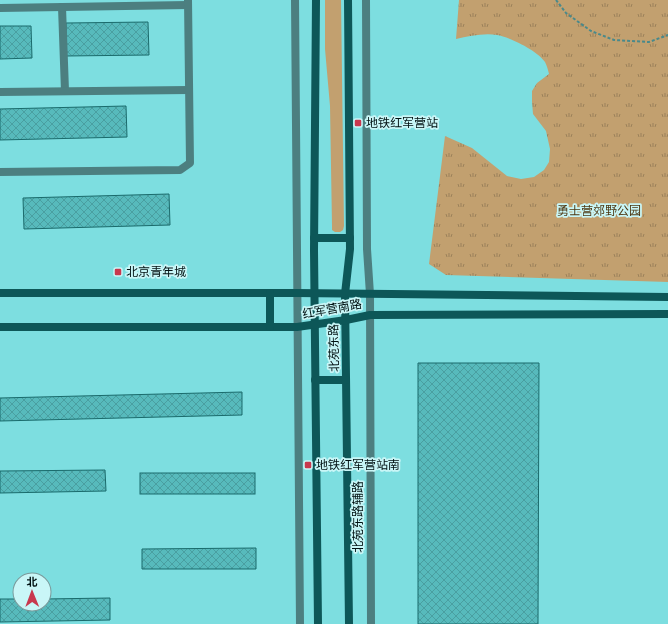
<svg xmlns="http://www.w3.org/2000/svg" width="668" height="624" font-family="'Work Sans','Noto Sans SC',sans-serif">
<style>
.grass{fill:#c2a06f}
.park{fill:url(#park-tufts)}
.building{fill:url(#building-cross-hatch);stroke:#1a6b6c}
.lines{fill:none;stroke-linecap:round;stroke-linejoin:round}
.path{stroke:#49898b;stroke-width:2;stroke-dasharray:3 2;stroke-linecap:butt}
.street{stroke:#4c7f80;stroke-width:8}
.secondary{stroke:#0d5758;stroke-width:8}
.poi-dot{fill:#c8384e;stroke:#c9f6f7;stroke-width:1.5}
.labels{text-anchor:middle;dominant-baseline:central;stroke-width:3.5;stroke-linejoin:round;paint-order:stroke}
.poi-label{font-size:12px;fill:#001011;stroke:#c9f6f7;text-anchor:start}
.park-label{font-size:12px;fill:#4d3712;stroke:#c9f6f7}
.street-label{font-size:12px;fill:#001011;stroke:#c9f6f7}
</style>
<defs>
<pattern id="park-tufts" width="24" height="20" patternUnits="userSpaceOnUse"><rect width="24" height="20" fill="#c2a06f"/><path d="M3 7l-1-3M5 7V3M7 7l1-3M15 17l-1-3M17 17v-4M19 17l1-3" fill="none" stroke="#9b815a"/></pattern>
<pattern id="building-cross-hatch" width="8" height="8" patternUnits="userSpaceOnUse"><rect width="8" height="8" fill="#57babc"/><path d="M0 0l8 8M0 8l8-8" fill="none" stroke="#4a9fa1"/></pattern>
</defs>
<rect width="100%" height="100%" fill="#7ddee0"/>
<path class="grass" d="M325 0H341L344 226 343 230 340 232H335L332 230V226L330 106 325 49Z"/>
<path class="park" d="M459 0H668V282L446 275 429 264 445 136 472 148 507 176 521 179 534 177 544 170 549 162 550 149 546 131 533 114 532 102V91L537 83 549 74C548 70 547 66 545 62 538 51 510 37 497 35 484 33 469 36 456 39Z"/>
<g class="building">
<path d="M148 22 149 55 66 56V23Z"/>
<path d="M0 26H31L32 58 0 59Z"/>
<path d="M126 106 127 137 0 140V109Z"/>
<path d="M169 194 170 225 24 229 23 198Z"/>
<path d="M418 363H539L538 624H418Z"/>
<path d="M242 392V415L0 421V398Z"/>
<path d="M105 470 106 491 0 493V471Z"/>
<rect x="140" y="473" width="115" height="21"/>
<path d="M256 548V569H142V549Z"/>
<path d="M110 598V620L0 622V599H20V604H44V599Z"/>
</g>
<g class="lines">
<path class="path" d="M556 0 566 13 591 31 614 40 649 42 668 35"/>
<g class="street">
<path d="M295 0 300 624"/>
<path d="M366 0 367 249 370 294 371 624"/>
<path d="M62 7 65 91"/>
<path d="M0 8 188 5"/>
<path d="M0 92 189 90"/>
<path d="M0 172 180 170 190 163 188 0"/>
</g>
<g class="secondary">
<path d="M316 0 314 250 318 624"/>
<path d="M348 0 350 249 345 294 349 624"/>
<path d="M314 238H350"/>
<path d="M0 293H296L668 297"/>
<path d="M0 327H297L346 320 370 315 668 314"/>
<path d="M270 327V293"/>
<path d="M315 380H346"/>
</g>
</g>
<g class="poi-dot">
<rect x="354" y="119" width="8" height="8" rx="2"/>
<rect x="114" y="268" width="8" height="8" rx="2"/>
<rect x="304" y="461" width="8" height="8" rx="2"/>
</g>
<g class="labels">
<g class="poi-label">
<text x="366" y="123">地铁红军营站</text>
<text x="126" y="272">北京青年城</text>
<text x="316" y="465">地铁红军营站南</text>
</g>
<g class="park-label">
<text x="599" y="211">勇士营郊野公园</text>
</g>
<g class="street-label">
<text transform="translate(332 309) rotate(-10)">红军营南路</text>
<text transform="translate(334 348) rotate(-91)">北苑东路</text>
<text transform="translate(358 517) rotate(-90)">北苑东路辅路</text>
</g>
</g>
<g transform="translate(32 592) rotate(359)"><circle r="19" fill="#c9f6f7" stroke="#799a9b"/>
<path d="M0-3L7 15L0 10L-7 15Z" fill="#c8384e"/>
<text y="-6" font-size="11" font-weight="bold" text-anchor="middle" fill="#001011">北</text>
</g>
</svg>
